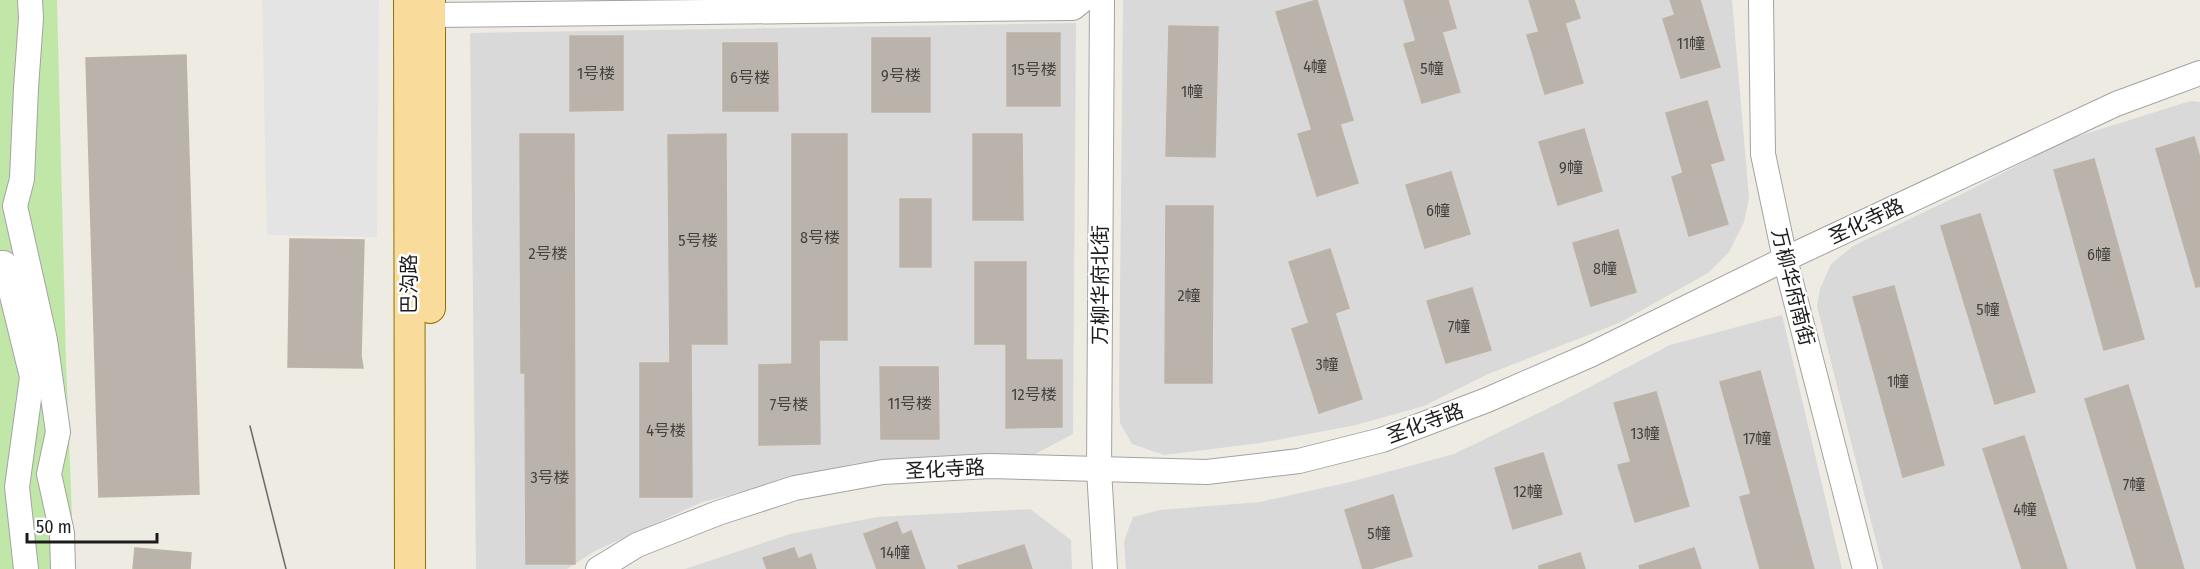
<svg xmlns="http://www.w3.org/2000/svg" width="2200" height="569" font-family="'Fira Sans Condensed','Noto Sans SC',sans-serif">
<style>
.residential{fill:#dad9d9}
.grass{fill:#c0e7a8}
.parking{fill:#e4e4e4}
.building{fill:#bab3ab;stroke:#beb3a5;stroke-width:1.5}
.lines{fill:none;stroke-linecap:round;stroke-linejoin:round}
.minor-casing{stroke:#a3a3a3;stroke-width:26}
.major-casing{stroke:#907204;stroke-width:32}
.minor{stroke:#fff;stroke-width:24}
.major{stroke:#f9db9b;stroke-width:30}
.tram{stroke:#6a6a6a;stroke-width:1.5}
.labels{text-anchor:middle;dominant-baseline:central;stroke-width:5;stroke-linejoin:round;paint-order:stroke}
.number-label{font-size:16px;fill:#444240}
.street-label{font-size:20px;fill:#1c1c1c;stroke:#fff}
</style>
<rect width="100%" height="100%" fill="#edebe2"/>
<g class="residential">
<path d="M1123 0H1732L1749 198 1744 222 1729 252 1708 273 1619 323 1488 374 1424 406 1356 425 1260 443 1164 455 1132 444 1120 423 1119 393Z"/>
<path d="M1076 23 1073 434 1035 454 856 463 702 502 595 551 567 569H476L470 33Z"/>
<path d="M2190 101 2200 102V569H1883L1817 306 1820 289 1831 264 1853 246 1966 192 2066 140Z"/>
<path d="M1782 315 1842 569H1126L1124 541 1133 517 1160 510 1260 502 1350 482 1454 454 1555 405 1670 345Z"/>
<path d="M1030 509 1071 540 1072 569H685L790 534 877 517Z"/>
</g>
<path class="grass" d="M0 0H57L66 361 74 569H0Z"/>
<path class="parking" d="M262 0H379L377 237 267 235Z"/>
<g class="building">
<path d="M1317 0 1353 120 1340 124 1358 183 1317 196 1298 134 1312 130 1276 12Z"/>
<path d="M1404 0H1448L1456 28 1442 32 1460 92 1422 103 1404 44 1416 41Z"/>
<path d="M1529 0H1574L1580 18 1565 23 1583 83 1545 94 1527 35 1539 32Z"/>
<path d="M1670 0H1700L1720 67 1681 78 1663 19 1675 15Z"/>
<path d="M1169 26 1218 27 1215 157 1166 156Z"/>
<rect x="1007" y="33" width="53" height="73"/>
<path d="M570 36H623V110L570 111Z"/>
<rect x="872" y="38" width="58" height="74"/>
<path d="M723 43H777L778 111H723Z"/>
<path d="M186 55 199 494 99 497 86 58Z"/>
<path d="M1707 101 1724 160 1710 164 1728 224 1689 236 1672 177 1683 173 1666 113Z"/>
<path d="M1584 129 1602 191 1558 205 1539 142Z"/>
<path d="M520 134H574L575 564H526L525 373H521Z"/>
<path d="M726 134 727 344H691L692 497H640V363H670L668 135Z"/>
<path d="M792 134H847V340H819L820 444 759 445V365L792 364Z"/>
<path d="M973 134H1022L1023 220H973Z"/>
<path d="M2194 137 2200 158V286L2196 287 2156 149Z"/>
<path d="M2094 159 2144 339 2104 350 2054 170Z"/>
<path d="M1451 172 1470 234 1425 248 1406 185Z"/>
<rect x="900" y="199" width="31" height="68"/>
<path d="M1166 206H1213L1212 383H1165Z"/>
<path d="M1980 214 2035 392 1995 404 1941 226Z"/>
<path d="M1618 230 1636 292 1591 306 1573 243Z"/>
<path d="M290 239 364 240 361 356 363 368 288 367Z"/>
<path d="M1330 249 1349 308 1335 313 1362 399 1319 413 1292 329 1309 323 1289 262Z"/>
<path d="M975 262H1026V360H1062V427L1006 428V344H975Z"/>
<path d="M1894 286 1944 465 1903 477 1853 297Z"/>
<path d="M1472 288 1491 350 1446 363 1427 301Z"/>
<path d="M880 367H938L939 439H881Z"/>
<path d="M1760 371 1814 569H1760L1740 497 1751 494 1720 382Z"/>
<path d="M2128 385 2184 569H2137L2085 399Z"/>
<path d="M1656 392 1689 506 1635 522 1618 465 1631 462 1614 403Z"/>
<path d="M2024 436 2067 569H2022L1983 449Z"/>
<path d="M1543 453 1562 514 1513 529 1495 468Z"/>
<path d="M1393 495 1412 556 1370 569H1363L1345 510Z"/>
<path d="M897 522 902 535 911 531 925 569H877L864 534Z"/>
<path d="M1024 545 1032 569H959L958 566Z"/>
<path d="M135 548 191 553 190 569H133Z"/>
<path d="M794 548 798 559 811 554 816 569H767L763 558Z"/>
<path d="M1694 548 1701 569H1640L1639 566Z"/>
<path d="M1580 553 1585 569H1539V566Z"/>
</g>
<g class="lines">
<g class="minor-casing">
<g id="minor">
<path d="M30 0 31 18 26 88 22 179 15 206 45 340 58 432 49 474 62 533 63 569"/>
<path d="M1102 0 1099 470 1105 569"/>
<path d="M1761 0 1763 154 1785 259 1865 569"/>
<path d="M430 15 1073 8 1083 0"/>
<path d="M0 263H4L32 377 17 487 26 569"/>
<path d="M598 569 637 545 718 513 795 488 883 472 989 466 1207 472 1299 461 1382 440 1487 400 1590 355 1785 259 2116 104 2200 73"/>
</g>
</g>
<g class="major-casing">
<g id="major">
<path d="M409 0 410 569"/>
<path d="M430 0V308"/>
</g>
</g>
<use href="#minor" class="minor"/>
<use href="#major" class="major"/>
<path class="tram" d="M250 426 286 569"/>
</g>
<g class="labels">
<g class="number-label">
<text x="1691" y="43">11幢</text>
<text x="1315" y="66">4幢</text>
<text x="1432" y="68">5幢</text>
<text x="1034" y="69">15号楼</text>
<text x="596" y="73">1号楼</text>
<text x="901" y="75">9号楼</text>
<text x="750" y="77">6号楼</text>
<text x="1192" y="91">1幢</text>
<text x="1571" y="167">9幢</text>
<text x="1438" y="210">6幢</text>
<text x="820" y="237">8号楼</text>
<text x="698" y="240">5号楼</text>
<text x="548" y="253">2号楼</text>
<text x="2099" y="254">6幢</text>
<text x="1605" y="268">8幢</text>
<text x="1189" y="295">2幢</text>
<text x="1988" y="309">5幢</text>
<text x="1459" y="326">7幢</text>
<text x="1327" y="364">3幢</text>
<text x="1898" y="381">1幢</text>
<text x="1034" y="394">12号楼</text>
<text x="910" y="403">11号楼</text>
<text x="789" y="404">7号楼</text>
<text x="666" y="430">4号楼</text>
<text x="1645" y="433">13幢</text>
<text x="1757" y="438">17幢</text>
<text x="550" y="477">3号楼</text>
<text x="2134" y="484">7幢</text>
<text x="1528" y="491">12幢</text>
<text x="2025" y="509">4幢</text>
<text x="1379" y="533">5幢</text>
<text x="895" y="552">14幢</text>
</g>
<g class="street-label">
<text transform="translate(1866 221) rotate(-25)">圣化寺路</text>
<text transform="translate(409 284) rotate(-90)">巴沟路</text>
<text transform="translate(1100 285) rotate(-90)">万柳华府北街</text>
<text transform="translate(1793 287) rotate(76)">万柳华府南街</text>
<text transform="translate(1425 423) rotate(-20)">圣化寺路</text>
<text transform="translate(945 469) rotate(-3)">圣化寺路</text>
</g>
</g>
<path d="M27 533v9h130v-9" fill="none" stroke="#1c1c1c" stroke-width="3"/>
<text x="36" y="533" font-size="18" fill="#1c1c1c" stroke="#ffffff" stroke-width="4.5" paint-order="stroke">50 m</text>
</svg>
